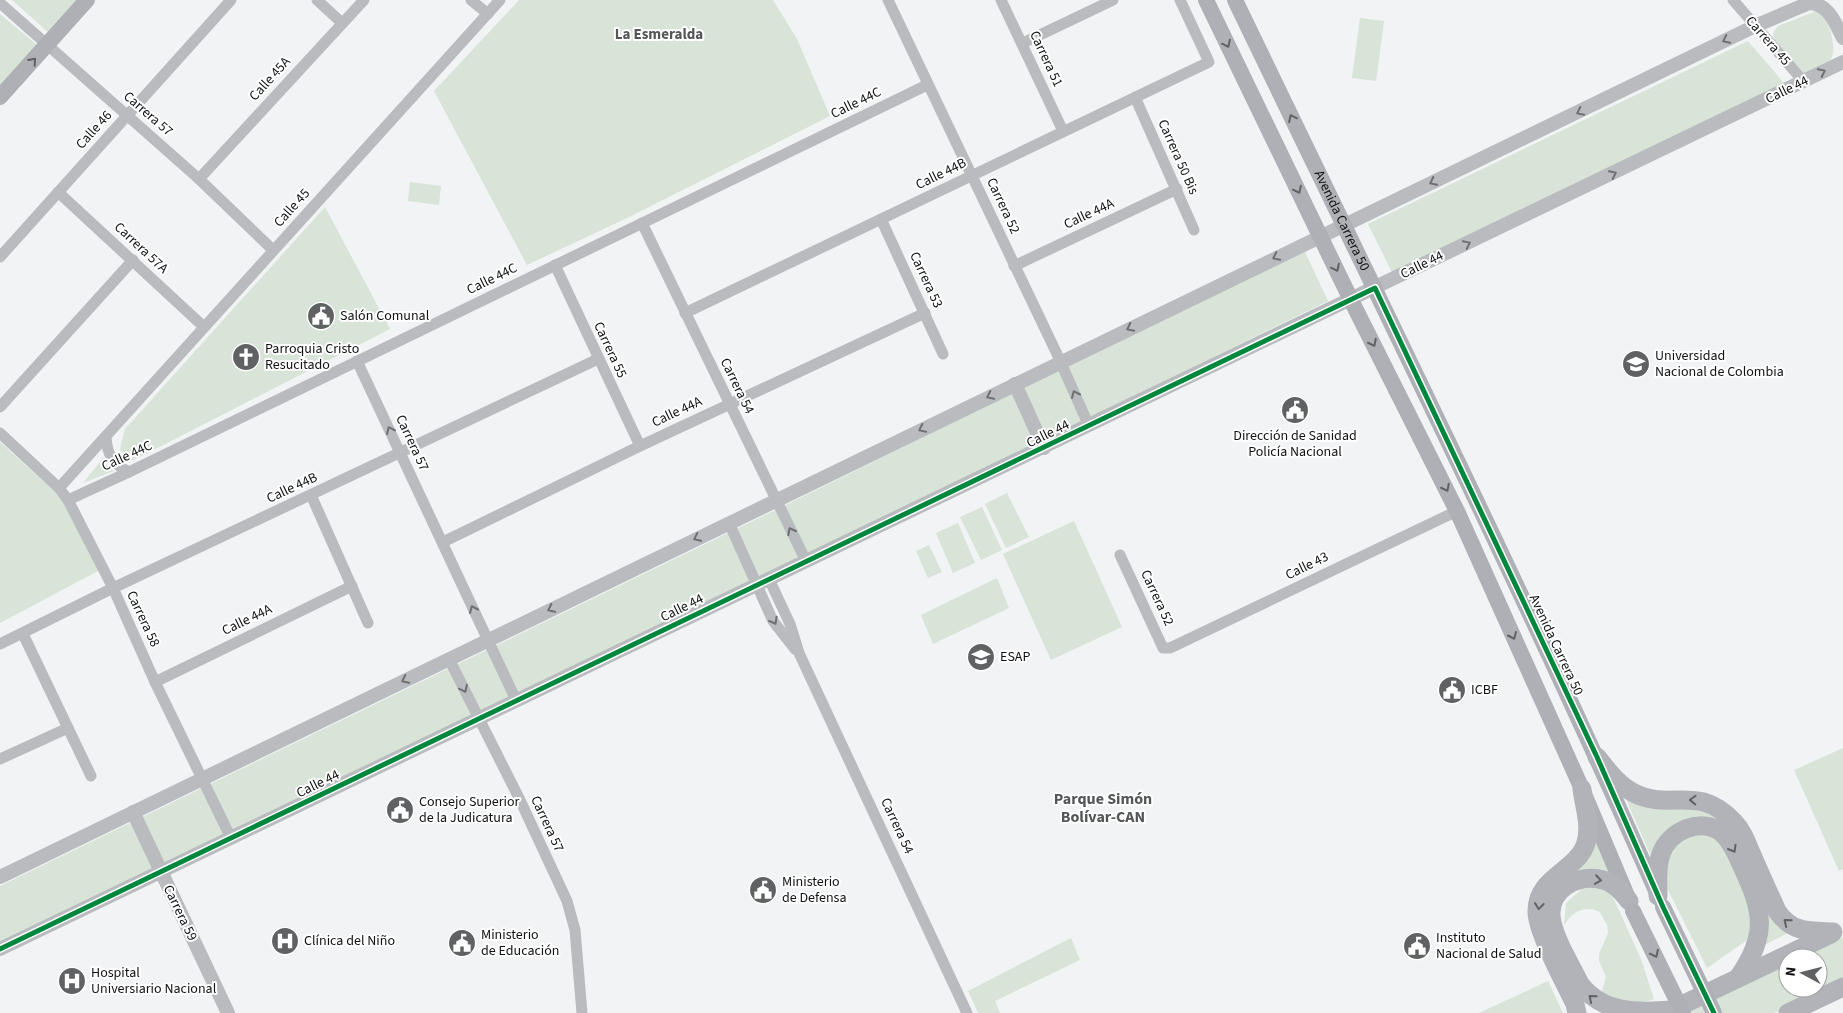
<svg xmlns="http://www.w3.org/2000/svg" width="1843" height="1013" font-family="'Source Sans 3',sans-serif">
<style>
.green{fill:#d8e4d7}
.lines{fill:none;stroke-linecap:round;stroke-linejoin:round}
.minor{stroke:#babbbf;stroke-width:11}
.tertiary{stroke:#babbbf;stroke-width:14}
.secondary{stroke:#afb0b5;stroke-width:16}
.primary{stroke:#b2b3b9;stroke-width:19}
.secondary-bridge{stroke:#afb0b5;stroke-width:16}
.cycleway-casing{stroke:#fff;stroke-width:8}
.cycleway{stroke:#00873e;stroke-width:5}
.oneway{stroke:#6e6f72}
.oneway2{stroke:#606164}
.oneway3{stroke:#626266}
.labels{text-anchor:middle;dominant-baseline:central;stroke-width:4;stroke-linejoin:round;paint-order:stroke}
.street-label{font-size:14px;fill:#111213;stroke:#fff}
.poi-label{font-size:14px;fill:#111213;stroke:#fff;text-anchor:start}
.neighbourhood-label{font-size:15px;font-weight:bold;fill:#545658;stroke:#fff}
.quarter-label{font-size:16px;font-weight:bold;fill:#545658;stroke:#fff}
</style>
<rect width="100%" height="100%" fill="#f1f3f5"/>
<g class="green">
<path d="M12 0H79L49 33Z"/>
<path d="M519 0H773L797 39 830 116 625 219 527 265 434 91Z"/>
<path d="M1814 12C1828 13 1838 47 1831 59 1827 67 1813 71 1805 76L1774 39 1773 33 1778 26Z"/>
<path d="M0 14 38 46 0 88Z"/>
<path d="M1360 18 1384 21 1376 81 1352 78Z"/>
<path d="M1748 41 1784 83 1393 274 1368 224Z"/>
<path d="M410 182 441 186 439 205 408 201Z"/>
<path d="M325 207 390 329 136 459 130 461 126 459 120 449 125 429Z"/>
<path d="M1305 252 1328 301 1105 410 0 942V886L792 502 1081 359Z"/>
<path d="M0 442 65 501 98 571 0 623Z"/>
<path d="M104 457 107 466 114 471 83 483Z"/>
<path d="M1007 493 1029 537 1006 548 985 504Z"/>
<path d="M982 507 1002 550 981 560 960 517Z"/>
<path d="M1074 521 1122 627 1051 660 1003 554Z"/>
<path d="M958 523 975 563 953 573 936 533Z"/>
<path d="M929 545 942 572 928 578 916 551Z"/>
<path d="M997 578 1009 608 933 644 921 615Z"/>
<path d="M1843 748V869L1839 871 1794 770Z"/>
<path d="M1622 790 1675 805 1715 812 1790 932 1762 946 1756 890 1702 821 1653 861Z"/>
<path d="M1701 833 1721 841 1750 898V938L1707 968 1664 882 1665 860 1681 836Z"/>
<path d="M1595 835 1617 881 1553 884Z"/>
<path d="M1591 885 1612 895 1641 959 1654 999C1633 1007 1621 1001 1602 992L1606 977 1599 961V954L1608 933 1607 925 1600 912C1585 905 1572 911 1564 926L1566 903 1583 888Z"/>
<path d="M1843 937V978L1774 1013H1685L1788 964V988H1818V958H1801Z"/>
<path d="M1071 938 1080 960 995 1001 1000 1013H978L968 991Z"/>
<path d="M1548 981 1563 1013H1479Z"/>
</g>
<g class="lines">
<g class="minor">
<path d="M317 0 342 23"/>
<path d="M471 0 488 14"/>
<path d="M888 0 1057 354 1089 426"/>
<path d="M1001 0 1063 131"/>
<path d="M1733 0 1804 82"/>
<path d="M0 3 199 179 273 250"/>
<path d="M1023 43 1113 0"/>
<path d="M1135 97 1194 230"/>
<path d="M199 179 364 0"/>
<path d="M58 192 204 327"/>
<path d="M881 219 943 354"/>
<path d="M642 223 806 561"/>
<path d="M0 257 231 0"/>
<path d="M555 265 640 446"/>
<path d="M1014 266 1177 189"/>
<path d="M685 313 1209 62 1180 0"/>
<path d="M357 361 516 700"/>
<path d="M0 407 133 260"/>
<path d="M0 433 59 488 68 500 113 588 155 682 231 838"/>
<path d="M106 437C107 455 113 464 129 472"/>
<path d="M59 488 500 0"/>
<path d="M311 495 368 623"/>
<path d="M68 500 129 472 927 85"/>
<path d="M729 523 773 621 795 649"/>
<path d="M443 542 640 446 925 313"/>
<path d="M1120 555 1163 648H1170L1457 511"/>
<path d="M769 579 790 624 799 653 967 1013"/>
<path d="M23 634 91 776"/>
<path d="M0 644 113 588 598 359"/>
<path d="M449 659 520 800 567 901 575 930 582 1013"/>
<path d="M155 682 352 586"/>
<path d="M0 759 68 728"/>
</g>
<g class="tertiary">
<path d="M1015 384 1044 448"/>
<path d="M133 812 228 1013"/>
<path d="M0 877 1755 26 1809 3C1829 4 1835 23 1843 38"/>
<path d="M0 949 1843 62"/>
</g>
<g class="secondary">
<path d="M1206 0 1351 300 1457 511 1582 789 1628 898"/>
<path id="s1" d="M1235 0C1378 297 1524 592 1657 893"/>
<path d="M0 97 87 0"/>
</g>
<g class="primary">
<path d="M1597 757C1607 769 1617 784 1632 792 1671 813 1697 782 1734 822 1743 831 1747 844 1752 855 1760 874 1769 893 1777 911 1792 933 1809 931 1833 932"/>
<path d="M1658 896C1658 882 1656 867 1661 854 1669 831 1700 817 1721 832 1731 840 1736 853 1741 864 1763 911 1769 934 1738 978"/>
<path d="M1629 901C1622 892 1615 883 1603 880 1578 873 1549 889 1551 916 1553 937 1571 965 1580 984 1602 1013 1636 1013 1672 1010"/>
<path d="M1577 1013 1575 1004C1564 981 1538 934 1537 912 1536 878 1574 872 1585 846 1592 828 1584 806 1582 789"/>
<path d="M1665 1013 1831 934"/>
<path d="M1788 1013 1843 987"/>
</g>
<g class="secondary-bridge">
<path d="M1663 907 1714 1013"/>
<path d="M1633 911 1683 1013"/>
</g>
<g class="cycleway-casing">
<path id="cycleway" d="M0 949 1375 288 1597 757 1663 907 1714 1013"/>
</g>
<use href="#cycleway" class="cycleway"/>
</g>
<defs><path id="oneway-chevron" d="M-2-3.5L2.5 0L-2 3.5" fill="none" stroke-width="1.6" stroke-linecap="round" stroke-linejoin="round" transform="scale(1.25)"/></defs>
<g class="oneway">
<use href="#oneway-chevron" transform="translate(1726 40) rotate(154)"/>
<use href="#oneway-chevron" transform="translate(1822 72) rotate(-26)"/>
<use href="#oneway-chevron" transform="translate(1580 112) rotate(154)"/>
<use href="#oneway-chevron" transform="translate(1613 174) rotate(-26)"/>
<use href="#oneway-chevron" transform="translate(1433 182) rotate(154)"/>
<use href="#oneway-chevron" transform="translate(1467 244) rotate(-26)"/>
<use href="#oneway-chevron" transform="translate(1276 257) rotate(154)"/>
<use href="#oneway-chevron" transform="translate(1130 328) rotate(154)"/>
<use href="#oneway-chevron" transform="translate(1075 394) rotate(-114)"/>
<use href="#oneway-chevron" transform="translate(990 396) rotate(154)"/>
<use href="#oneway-chevron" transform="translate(922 429) rotate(154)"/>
<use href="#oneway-chevron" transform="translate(390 430) rotate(-115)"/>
<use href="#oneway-chevron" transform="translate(791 531) rotate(-117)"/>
<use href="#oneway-chevron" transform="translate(697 538) rotate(154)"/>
<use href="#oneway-chevron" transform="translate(473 609) rotate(-114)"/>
<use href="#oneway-chevron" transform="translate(551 609) rotate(154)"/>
<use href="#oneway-chevron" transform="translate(774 621) rotate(61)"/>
<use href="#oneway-chevron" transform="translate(405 680) rotate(154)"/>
<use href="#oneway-chevron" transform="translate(464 689) rotate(64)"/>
</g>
<g class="oneway2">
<use href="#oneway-chevron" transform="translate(1227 44) rotate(64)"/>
<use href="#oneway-chevron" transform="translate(33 61) rotate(-48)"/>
<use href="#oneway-chevron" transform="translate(1292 118) rotate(-116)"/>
<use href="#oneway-chevron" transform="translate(1298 190) rotate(64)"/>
<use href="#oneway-chevron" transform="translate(1336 268) rotate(64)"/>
<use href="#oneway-chevron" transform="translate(1373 343) rotate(63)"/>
<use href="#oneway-chevron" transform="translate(1446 488) rotate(63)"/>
<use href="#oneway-chevron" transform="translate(1513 636) rotate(66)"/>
<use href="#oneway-chevron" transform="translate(1655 954) rotate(64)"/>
</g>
<g class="oneway3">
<use href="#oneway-chevron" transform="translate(1693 800) rotate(-178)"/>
<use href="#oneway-chevron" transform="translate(1733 849) rotate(60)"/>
<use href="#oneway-chevron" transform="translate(1598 880) rotate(8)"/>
<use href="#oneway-chevron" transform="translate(1539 906) rotate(97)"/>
<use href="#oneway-chevron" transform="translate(1787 922) rotate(-141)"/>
<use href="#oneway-chevron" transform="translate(1592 998) rotate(-140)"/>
</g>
<defs>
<g id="civic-disc" transform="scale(1.4375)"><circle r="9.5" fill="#5f6162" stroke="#fff"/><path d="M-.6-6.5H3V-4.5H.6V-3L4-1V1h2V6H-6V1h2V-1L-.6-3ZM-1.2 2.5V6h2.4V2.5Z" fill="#fff"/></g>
<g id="church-disc" transform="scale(1.4375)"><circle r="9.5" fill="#5f6162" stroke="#fff"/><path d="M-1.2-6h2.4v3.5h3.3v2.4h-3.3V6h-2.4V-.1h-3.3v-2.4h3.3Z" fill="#fff"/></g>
<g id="university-disc" transform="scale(1.4375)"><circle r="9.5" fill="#5f6162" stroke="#fff"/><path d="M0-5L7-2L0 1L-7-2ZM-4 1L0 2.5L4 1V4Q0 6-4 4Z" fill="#fff"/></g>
<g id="hospital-disc" transform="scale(1.4375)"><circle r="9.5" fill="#5f6162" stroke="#fff"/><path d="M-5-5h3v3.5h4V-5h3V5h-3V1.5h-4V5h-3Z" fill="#fff"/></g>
</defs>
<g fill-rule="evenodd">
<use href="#civic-disc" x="321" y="316"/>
<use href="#church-disc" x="246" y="357"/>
<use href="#university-disc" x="1636" y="364"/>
<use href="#civic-disc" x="1295" y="410"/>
<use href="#university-disc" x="981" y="657"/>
<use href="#civic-disc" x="1452" y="690"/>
<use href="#civic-disc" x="400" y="810"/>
<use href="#civic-disc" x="763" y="890"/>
<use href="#hospital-disc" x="285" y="941"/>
<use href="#civic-disc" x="462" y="943"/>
<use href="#civic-disc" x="1417" y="946"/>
<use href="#hospital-disc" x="72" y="981"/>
</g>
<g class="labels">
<g class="street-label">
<text transform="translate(1768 41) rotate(49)">Carrera 45</text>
<text transform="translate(1046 59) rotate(65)">Carrera 51</text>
<text transform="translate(270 79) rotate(-48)">Calle 45A</text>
<text transform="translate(1787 90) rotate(-26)">Calle 44</text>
<text transform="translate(856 103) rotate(-26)">Calle 44C</text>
<text transform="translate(148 114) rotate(41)">Carrera 57</text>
<text transform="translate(94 130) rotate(-48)">Calle 46</text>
<text transform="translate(1178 157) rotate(66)">Carrera 50 Bis</text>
<text transform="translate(941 174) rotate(-26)">Calle 44B</text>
<text transform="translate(1003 206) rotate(65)">Carrera 52</text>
<text transform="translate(292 208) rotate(-48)">Calle 45</text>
<text transform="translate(1089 214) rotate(-25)">Calle 44A</text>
<text stroke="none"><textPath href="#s1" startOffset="245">Avenida Carrera 50</textPath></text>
<text transform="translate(141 248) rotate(43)">Carrera 57A</text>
<text transform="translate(1422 265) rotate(-26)">Calle 44</text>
<text transform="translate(492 279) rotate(-26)">Calle 44C</text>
<text transform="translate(926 280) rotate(65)">Carrera 53</text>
<text transform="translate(610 350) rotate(65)">Carrera 55</text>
<text transform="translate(737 386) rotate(64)">Carrera 54</text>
<text transform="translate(677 412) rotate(-25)">Calle 44A</text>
<text transform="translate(1048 434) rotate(-26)">Calle 44</text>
<text transform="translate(412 443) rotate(65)">Carrera 57</text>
<text transform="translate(127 456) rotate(-25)">Calle 44C</text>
<text transform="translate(292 488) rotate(-25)">Calle 44B</text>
<text transform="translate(1307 566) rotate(-26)">Calle 43</text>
<text transform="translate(1157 598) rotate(65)">Carrera 52</text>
<text transform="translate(682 608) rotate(-26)">Calle 44</text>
<text transform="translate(143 619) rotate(65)">Carrera 58</text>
<text transform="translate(247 620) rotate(-26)">Calle 44A</text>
<text transform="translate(1556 645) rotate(65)">Avenida Carrera 50</text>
<text transform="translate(318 784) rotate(-26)">Calle 44</text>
<text transform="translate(547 824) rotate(65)">Carrera 57</text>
<text transform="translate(897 826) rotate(65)">Carrera 54</text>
<text transform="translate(180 913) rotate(64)">Carrera 59</text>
</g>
<g class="poi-label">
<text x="340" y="316">Salón Comunal</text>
<text x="265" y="349">Parroquia Cristo<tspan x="265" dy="16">Resucitado</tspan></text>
<text x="1655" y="356">Universidad<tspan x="1655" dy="16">Nacional de Colombia</tspan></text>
<text x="1295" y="436" text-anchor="middle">Dirección de Sanidad<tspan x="1295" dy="16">Policía Nacional</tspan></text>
<text x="1000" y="657">ESAP</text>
<text x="1471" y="690">ICBF</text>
<text x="419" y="802">Consejo Superior<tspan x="419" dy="16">de la Judicatura</tspan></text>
<text x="782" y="882">Ministerio<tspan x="782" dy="16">de Defensa</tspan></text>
<text x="481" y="935">Ministerio<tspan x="481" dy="16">de Educación</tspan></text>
<text x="1436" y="938">Instituto<tspan x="1436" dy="16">Nacional de Salud</tspan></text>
<text x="304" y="941">Clínica del Niño</text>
<text x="91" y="973">Hospital<tspan x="91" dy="16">Universiario Nacional</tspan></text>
</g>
<g class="neighbourhood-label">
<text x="659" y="34">La Esmeralda</text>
</g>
<g class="quarter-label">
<text x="1103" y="799">Parque Simón<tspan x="1103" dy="18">Bolívar-CAN</tspan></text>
</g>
</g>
<g transform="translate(1803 973) rotate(277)"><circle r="24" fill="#ffffff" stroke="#a0a0a1"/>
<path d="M0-4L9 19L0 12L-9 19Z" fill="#5f6162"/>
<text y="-8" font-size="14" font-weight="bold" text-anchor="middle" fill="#111213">N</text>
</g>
</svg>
